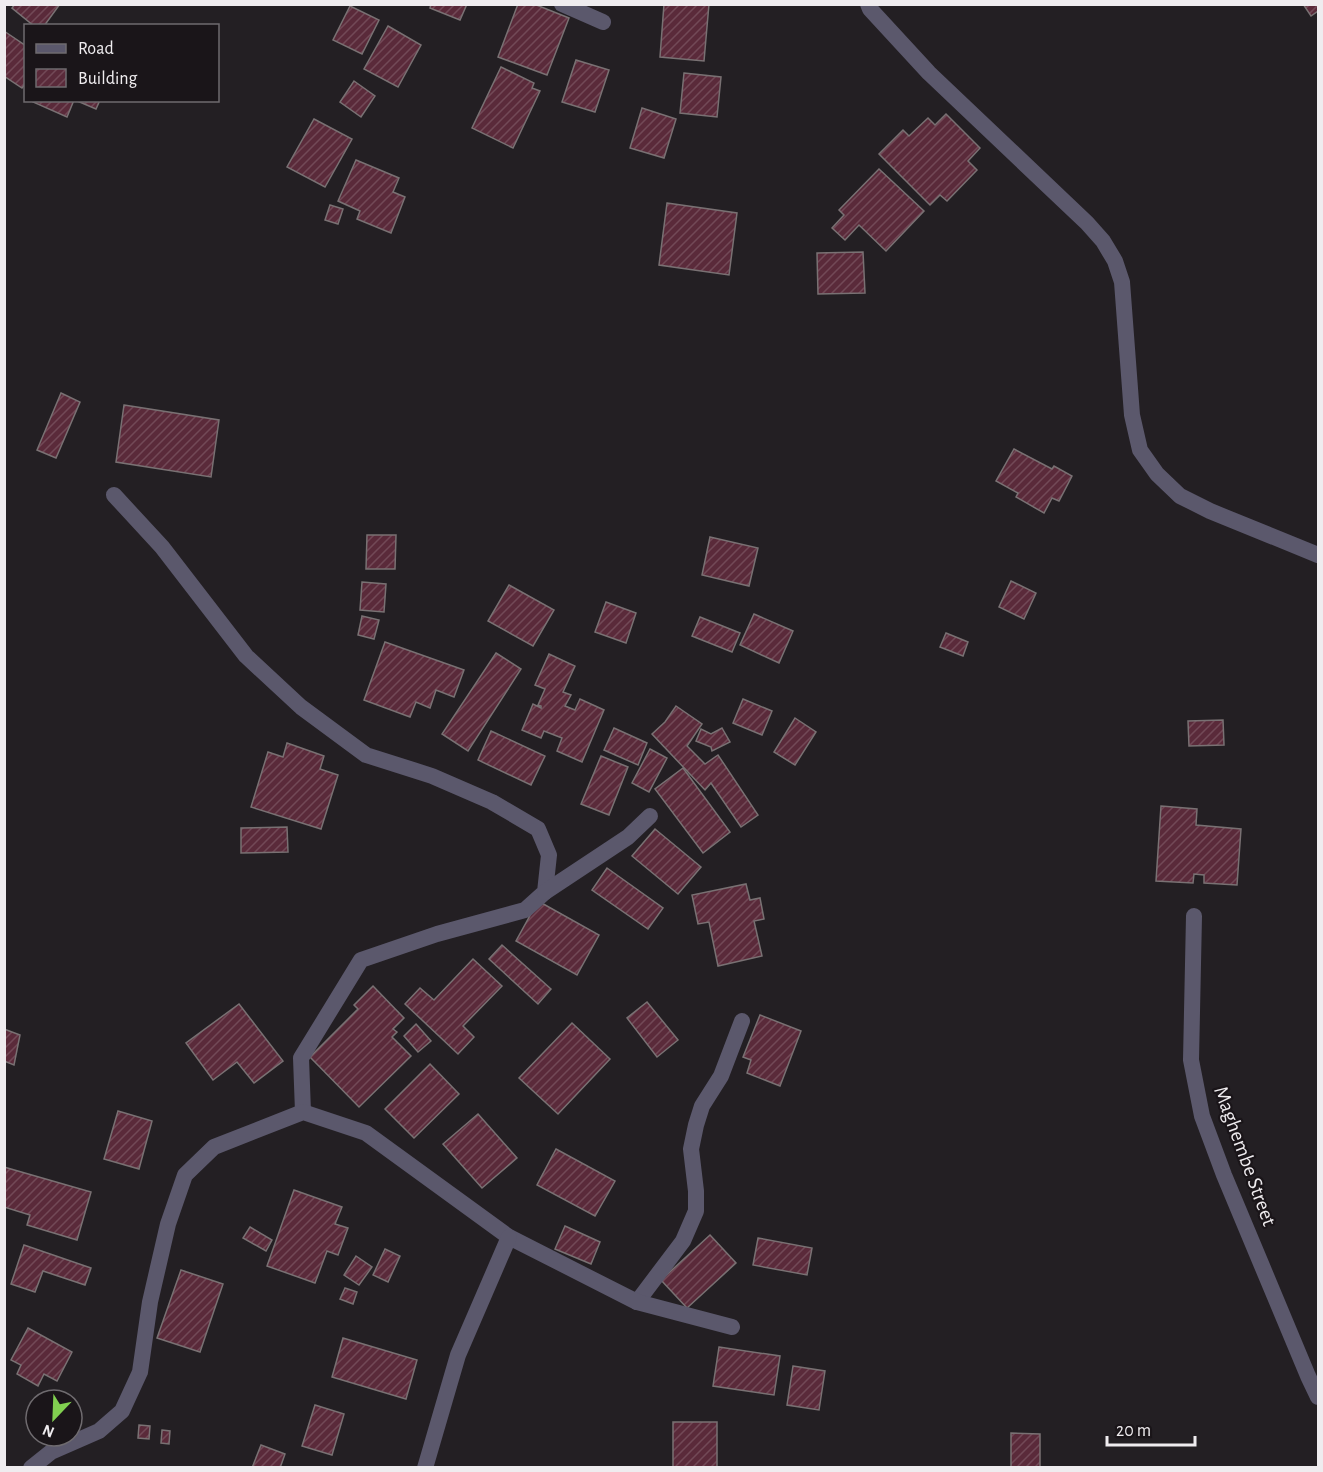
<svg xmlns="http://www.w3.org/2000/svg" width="1323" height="1472" font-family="'Alegreya Sans',sans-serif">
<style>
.building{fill:url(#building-hatch);stroke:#797173;stroke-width:1.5}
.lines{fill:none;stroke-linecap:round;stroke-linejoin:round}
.minor{stroke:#5b586c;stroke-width:16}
.labels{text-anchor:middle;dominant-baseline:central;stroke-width:4.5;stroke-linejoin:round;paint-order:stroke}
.street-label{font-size:21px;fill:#efecef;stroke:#1a1519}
</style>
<defs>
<pattern id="building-hatch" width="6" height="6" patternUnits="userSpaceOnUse" patternTransform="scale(1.5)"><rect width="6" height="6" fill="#5a2a3a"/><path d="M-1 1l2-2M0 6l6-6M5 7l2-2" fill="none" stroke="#724957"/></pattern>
</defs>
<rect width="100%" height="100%" fill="#231f23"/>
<g class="building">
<path d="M15 4H60L44 26H34L12 8Z"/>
<path d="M431 4H467L460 20 430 8Z"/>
<path d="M518 4H534L569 18 547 75 498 57Z"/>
<path d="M664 4H709L704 61 660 57Z"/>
<path d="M1303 4H1318V11L1311 16Z"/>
<path d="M350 6 379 20 362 54 333 40Z"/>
<path d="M388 26 421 45 398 87 364 69Z"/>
<path d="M4 31 26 46V83L22 88 4 76Z"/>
<path d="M576 60 609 70 595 112 562 102Z"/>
<path d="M501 67 534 83 532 88 540 91 513 148 472 128Z"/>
<path d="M684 73 721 77 717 117 680 113Z"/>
<path d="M354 81 375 96 361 117 340 102Z"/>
<path d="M34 100H74L67 117 33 102Z"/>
<path d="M75 100H100L96 109Z"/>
<path d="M642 108 676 119 664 158 630 148Z"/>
<path d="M946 114 980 148 968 161 977 170 947 201 940 195 930 205 879 154 903 130 909 136 928 118 935 125Z"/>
<path d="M314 119 352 139 325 187 287 167Z"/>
<path d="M356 160 399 178 393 192 405 197 391 233 357 219 360 211 338 201Z"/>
<path d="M879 169 924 211 886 251 859 225 845 240 832 228 844 215 839 210Z"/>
<path d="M667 203 737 213 729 275 659 265Z"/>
<path d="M330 205 343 209 338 224 325 220Z"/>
<path d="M863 252 865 293 818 294 817 253Z"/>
<path d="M61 393 80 402 56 458 37 450Z"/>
<path d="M124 405 219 420 211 477 116 462Z"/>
<path d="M1014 449 1052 469 1054 466 1072 476 1059 501 1052 498 1044 513 1016 497 1018 493 996 481Z"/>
<path d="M367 535H396L395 569H366Z"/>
<path d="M710 537 758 548 749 586 702 575Z"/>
<path d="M1011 581 1036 593 1024 619 999 607Z"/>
<path d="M362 582 386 584 384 612 360 610Z"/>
<path d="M509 585 554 610 533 646 488 621Z"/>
<path d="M606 602 636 613 626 643 595 632Z"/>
<path d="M754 614 793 631 779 663 740 645Z"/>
<path d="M362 616 379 620 374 639 358 635Z"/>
<path d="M700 617 740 633 732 652 692 636Z"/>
<path d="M946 633 968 642 963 656 940 647Z"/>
<path d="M385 642 464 670 454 697 436 690 430 708 416 702 410 717 364 700Z"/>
<path d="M496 653 521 669 468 751 442 734Z"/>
<path d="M549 654 575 666 563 692 571 695 565 706 575 710 580 699 604 710 582 762 557 751 562 738 544 731 541 738 522 730 533 704 541 708V706L538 705 545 689 535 685Z"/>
<path d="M743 699 772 711 762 735 733 723Z"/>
<path d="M676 706 702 724 687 746 705 764 718 755 758 815 741 827 711 783 705 790 652 734 665 722Z"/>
<path d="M795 718 816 732 795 765 774 752Z"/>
<path d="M1223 720 1224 745 1189 746 1188 721Z"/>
<path d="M614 728 647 743 638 765 604 750Z"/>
<path d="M722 728 730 742 712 751 711 747 696 741 701 729 711 734Z"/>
<path d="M491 731 545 756 531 785 478 760Z"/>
<path d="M287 743 324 756 320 769 338 775 321 829 251 807 268 752 283 757Z"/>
<path d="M650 749 667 758 649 792 632 783Z"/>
<path d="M601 756 628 767 609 815 581 804Z"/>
<path d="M683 768 730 832 703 853 655 789Z"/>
<path d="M1161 806 1197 809 1196 825 1241 829 1237 885 1204 883V875L1194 874 1193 883 1156 881Z"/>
<path d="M287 827 288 852 241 853V828Z"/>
<path d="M655 829 701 867 678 894 632 856Z"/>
<path d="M607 868 663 908 648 929 592 890Z"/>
<path d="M746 884 750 900 760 898 764 919 754 921 762 956 718 966 709 922 698 924 692 895Z"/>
<path d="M538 901 599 935 577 975 516 941Z"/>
<path d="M502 945 551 989 538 1004 489 959Z"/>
<path d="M473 959 502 986 463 1026 474 1037 458 1054 405 1004 420 988 434 1000Z"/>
<path d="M373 986 404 1018 393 1029 397 1032 392 1037 411 1056 359 1107 310 1057 358 1009 354 1005Z"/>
<path d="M647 1002 678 1040 657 1057 627 1018Z"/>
<path d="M239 1004 283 1061 254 1083 237 1062 213 1080 186 1043Z"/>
<path d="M760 1015 801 1031 780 1086 747 1073 751 1060 743 1057Z"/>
<path d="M572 1023 610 1059 558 1114 519 1078Z"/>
<path d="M416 1024 431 1041 418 1052 404 1036Z"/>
<path d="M4 1029 20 1035 14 1065 4 1061Z"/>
<path d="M430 1064 459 1094 414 1138 385 1109Z"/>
<path d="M118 1111 152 1121 139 1169 104 1159Z"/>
<path d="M478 1114 517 1158 482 1188 443 1144Z"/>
<path d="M556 1149 615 1181 595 1216 537 1185Z"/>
<path d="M4 1167 91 1192 77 1240 27 1225 30 1215 4 1207Z"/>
<path d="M294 1190 342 1207 335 1224 348 1228 338 1255 327 1251 315 1283 267 1266Z"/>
<path d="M565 1226 600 1242 591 1264 555 1249Z"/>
<path d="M250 1227 272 1240 266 1251 243 1238Z"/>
<path d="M710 1235 736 1263 687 1308 661 1280Z"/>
<path d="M758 1238 812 1248 807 1275 753 1265Z"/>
<path d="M24 1245 91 1268 85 1285 43 1271 35 1292 11 1284Z"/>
<path d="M385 1249 400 1256 388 1282 373 1275Z"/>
<path d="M356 1256 372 1267 359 1285 344 1275Z"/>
<path d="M181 1270 223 1284 200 1352 157 1338Z"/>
<path d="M345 1288 357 1292 353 1304 340 1299Z"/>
<path d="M28 1328 72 1352 57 1381 44 1374 38 1386 17 1374 21 1365 11 1360Z"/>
<path d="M343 1338 417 1360 406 1399 332 1377Z"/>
<path d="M719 1347 780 1356 774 1395 713 1386Z"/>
<path d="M793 1366 825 1371 819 1410 787 1405Z"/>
<path d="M315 1405 344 1414 332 1455 302 1446Z"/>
<rect x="673" y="1422" width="44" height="46"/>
<path d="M139 1425 150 1426 149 1439 138 1438Z"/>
<path d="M162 1430 170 1431 169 1444 161 1443Z"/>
<path d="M1011 1433 1040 1434V1468H1011Z"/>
<path d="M261 1445 285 1454 280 1468H252Z"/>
</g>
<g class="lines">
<g class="minor">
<path d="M562 4 603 22"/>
<path d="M868 4 870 9 929 73 1087 223 1103 241 1115 261 1122 282 1132 415 1140 450 1157 474 1180 496 1210 511 1318 555"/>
<path d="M114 495 162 547 246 656 301 707 366 755 432 776 492 802 538 829 549 855 545 892 525 910 437 934 361 960 301 1058 303 1112"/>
<path d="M545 892 628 837 650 816"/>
<path d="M1194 916 1191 1060 1202 1116 1224 1175 1308 1376 1318 1397"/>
<path d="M637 1302 683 1241 696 1211V1191L691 1149 696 1125 702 1106 721 1076 742 1021"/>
<path d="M31 1468 51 1452 99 1431 122 1411 140 1372 150 1302 168 1224 185 1175 214 1147 303 1112 366 1133 509 1237 637 1302 732 1327"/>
<path d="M425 1468 458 1355 509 1237"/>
</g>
</g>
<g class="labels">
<g class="street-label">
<text transform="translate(1245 1156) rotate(70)">Maghembe Street</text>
</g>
</g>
<rect width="1323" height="1472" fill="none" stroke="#efecef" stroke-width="12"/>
<rect x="24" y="24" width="195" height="78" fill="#1a1519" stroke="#6f6b6f" stroke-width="1.5"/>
<rect x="36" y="44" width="30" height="9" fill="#5b586c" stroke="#6f6b6f" stroke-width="1.5"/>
<text x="78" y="54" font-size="18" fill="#efecef">Road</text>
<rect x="36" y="69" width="30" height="18" fill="url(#building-hatch)" stroke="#6f6b6f" stroke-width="1.5"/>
<text x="78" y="84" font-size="18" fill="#efecef">Building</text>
<g transform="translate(54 1418) rotate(203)"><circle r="28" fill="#1a1519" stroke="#6f6b6f" stroke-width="1.5"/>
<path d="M0-4.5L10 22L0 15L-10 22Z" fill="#81d050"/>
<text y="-9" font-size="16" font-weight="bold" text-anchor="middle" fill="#efecef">N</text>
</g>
<path d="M1107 1436v9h88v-9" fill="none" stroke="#efecef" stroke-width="3"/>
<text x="1116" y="1436" font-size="18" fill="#efecef" stroke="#1a1519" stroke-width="4.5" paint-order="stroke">20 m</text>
</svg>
